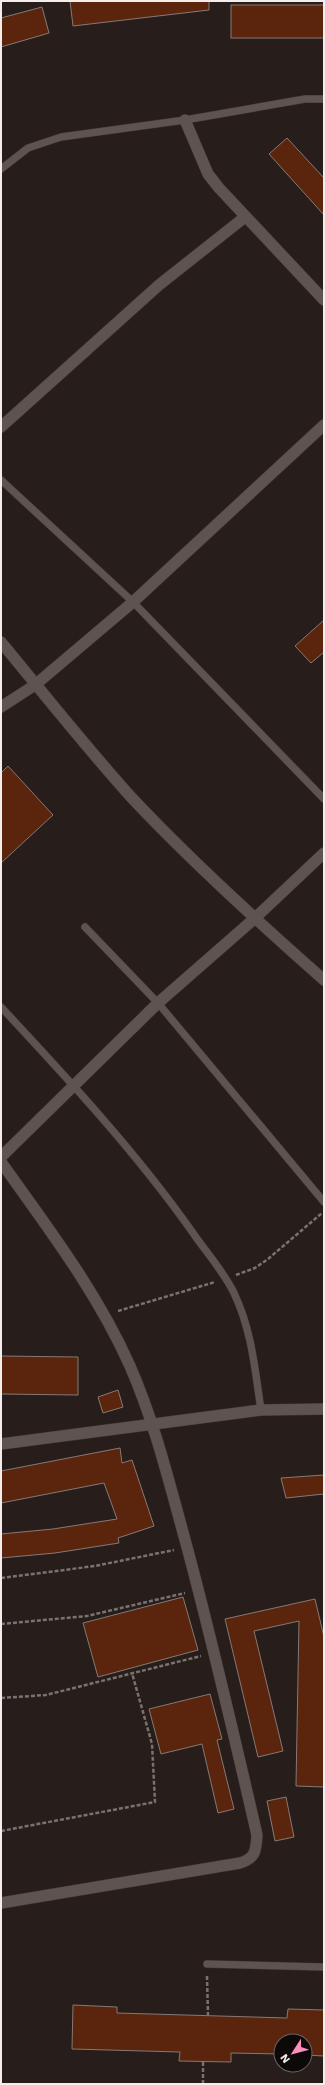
<svg xmlns="http://www.w3.org/2000/svg" width="325" height="2085" font-family="'Work Sans',sans-serif">
<style>
.building{fill:#5b250d;stroke:#857975}
.lines{fill:none;stroke-linecap:round;stroke-linejoin:round}
.service-casing{stroke:#423a38;stroke-width:8}
.minor-casing{stroke:#423a38;stroke-width:12}
.tertiary-casing{stroke:#423a38;stroke-width:12}
.path{stroke:#7a7270;stroke-width:2.5;stroke-dasharray:4 2;stroke-linecap:butt}
.service{stroke:#5e534f;stroke-width:7}
.minor{stroke:#5e534f;stroke-width:11}
.tertiary{stroke:#5e534f;stroke-width:11}
</style>
<rect width="100%" height="100%" fill="#271e1b"/>
<g class="building">
<path d="M70 1H209V10L73 26Z"/>
<rect x="231" y="5" width="93" height="33"/>
<path d="M42 7 49 33 1 47V18Z"/>
<path d="M287 138 324 178V215L269 154Z"/>
<path d="M324 620V652L311 663 295 646Z"/>
<path d="M8 766 53 815 1 863V773Z"/>
<path d="M1 1356 78 1357V1395L1 1394Z"/>
<path d="M118 1390 123 1407 103 1413 98 1397Z"/>
<path d="M120 1448 122 1463 132 1460 154 1526 118 1538 119 1543 55 1553 1 1558V1534L53 1529 117 1519 104 1483 1 1503V1471Z"/>
<path d="M324 1475V1494L286 1498 281 1478Z"/>
<path d="M183 1597 198 1650 98 1677 83 1623Z"/>
<path d="M315 1599 324 1637V1787L296 1786 299 1621 254 1631 283 1751 258 1757 225 1619Z"/>
<path d="M210 1694 222 1739 217 1740 234 1809 218 1813 202 1744 161 1754 149 1709Z"/>
<path d="M286 1797 294 1837 275 1841 267 1801Z"/>
<path d="M73 2005 117 2007V2013L287 2018 288 2009 324 2010V2056L305 2055V2041H281V2054L231 2053V2062L179 2061 180 2052 72 2049Z"/>
</g>
<g class="lines">
<g class="service-casing">
<g id="service">
<path d="M1 169 28 148 61 137 185 120 305 99H324"/>
<path d="M1 480 133 602 324 799"/>
<path d="M85 927 158 1003 324 1202"/>
<path d="M1 1007C68 1079 136 1152 193 1233 206 1252 224 1272 234 1293 252 1331 255 1370 261 1410"/>
<path d="M207 1964 324 1967"/>
</g>
</g>
<g class="minor-casing">
<g id="minor">
<path d="M185 120 208 174 219 188 324 300"/>
<path d="M1 427 159 285 245 217"/>
<path d="M1 707 35 685"/>
<path d="M1 1157 158 1003 254 919 324 853"/>
<path d="M1 1162C48 1228 97 1292 130 1366 154 1421 168 1478 184 1536 211 1635 234 1735 257 1835 256 1850 256 1858 240 1863L1 1903"/>
<path d="M1 1444 261 1410 324 1409"/>
</g>
</g>
<g class="tertiary-casing">
<g id="tertiary">
<path d="M1 642C44 694 86 747 131 797 192 862 257 921 324 980"/>
<path d="M35 685 133 602 324 425"/>
</g>
</g>
<g class="path">
<path d="M236 1275 255 1268 268 1259 322 1213"/>
<path d="M118 1311 215 1282"/>
<path d="M1 1578 95 1566 174 1550"/>
<path d="M1 1624 87 1616 185 1593"/>
<path d="M1 1698 46 1695 201 1656"/>
<path d="M1 1831 155 1802 152 1744 132 1673"/>
<path d="M207 1976 208 2015"/>
<path d="M203 2084V2062"/>
</g>
<use href="#service" class="service"/>
<use href="#minor" class="minor"/>
<use href="#tertiary" class="tertiary"/>
</g>
<rect width="325" height="2085" fill="none" stroke="#f4edeb" stroke-width="4"/>
<g transform="translate(293 2053) rotate(234)"><circle r="19" fill="#0d0908" stroke="#696463"/>
<path d="M0-3L7 15L0 10L-7 15Z" fill="#ff8eba"/>
<text y="-6" font-size="11" font-weight="bold" text-anchor="middle" fill="#f4edeb">N</text>
</g>
</svg>
